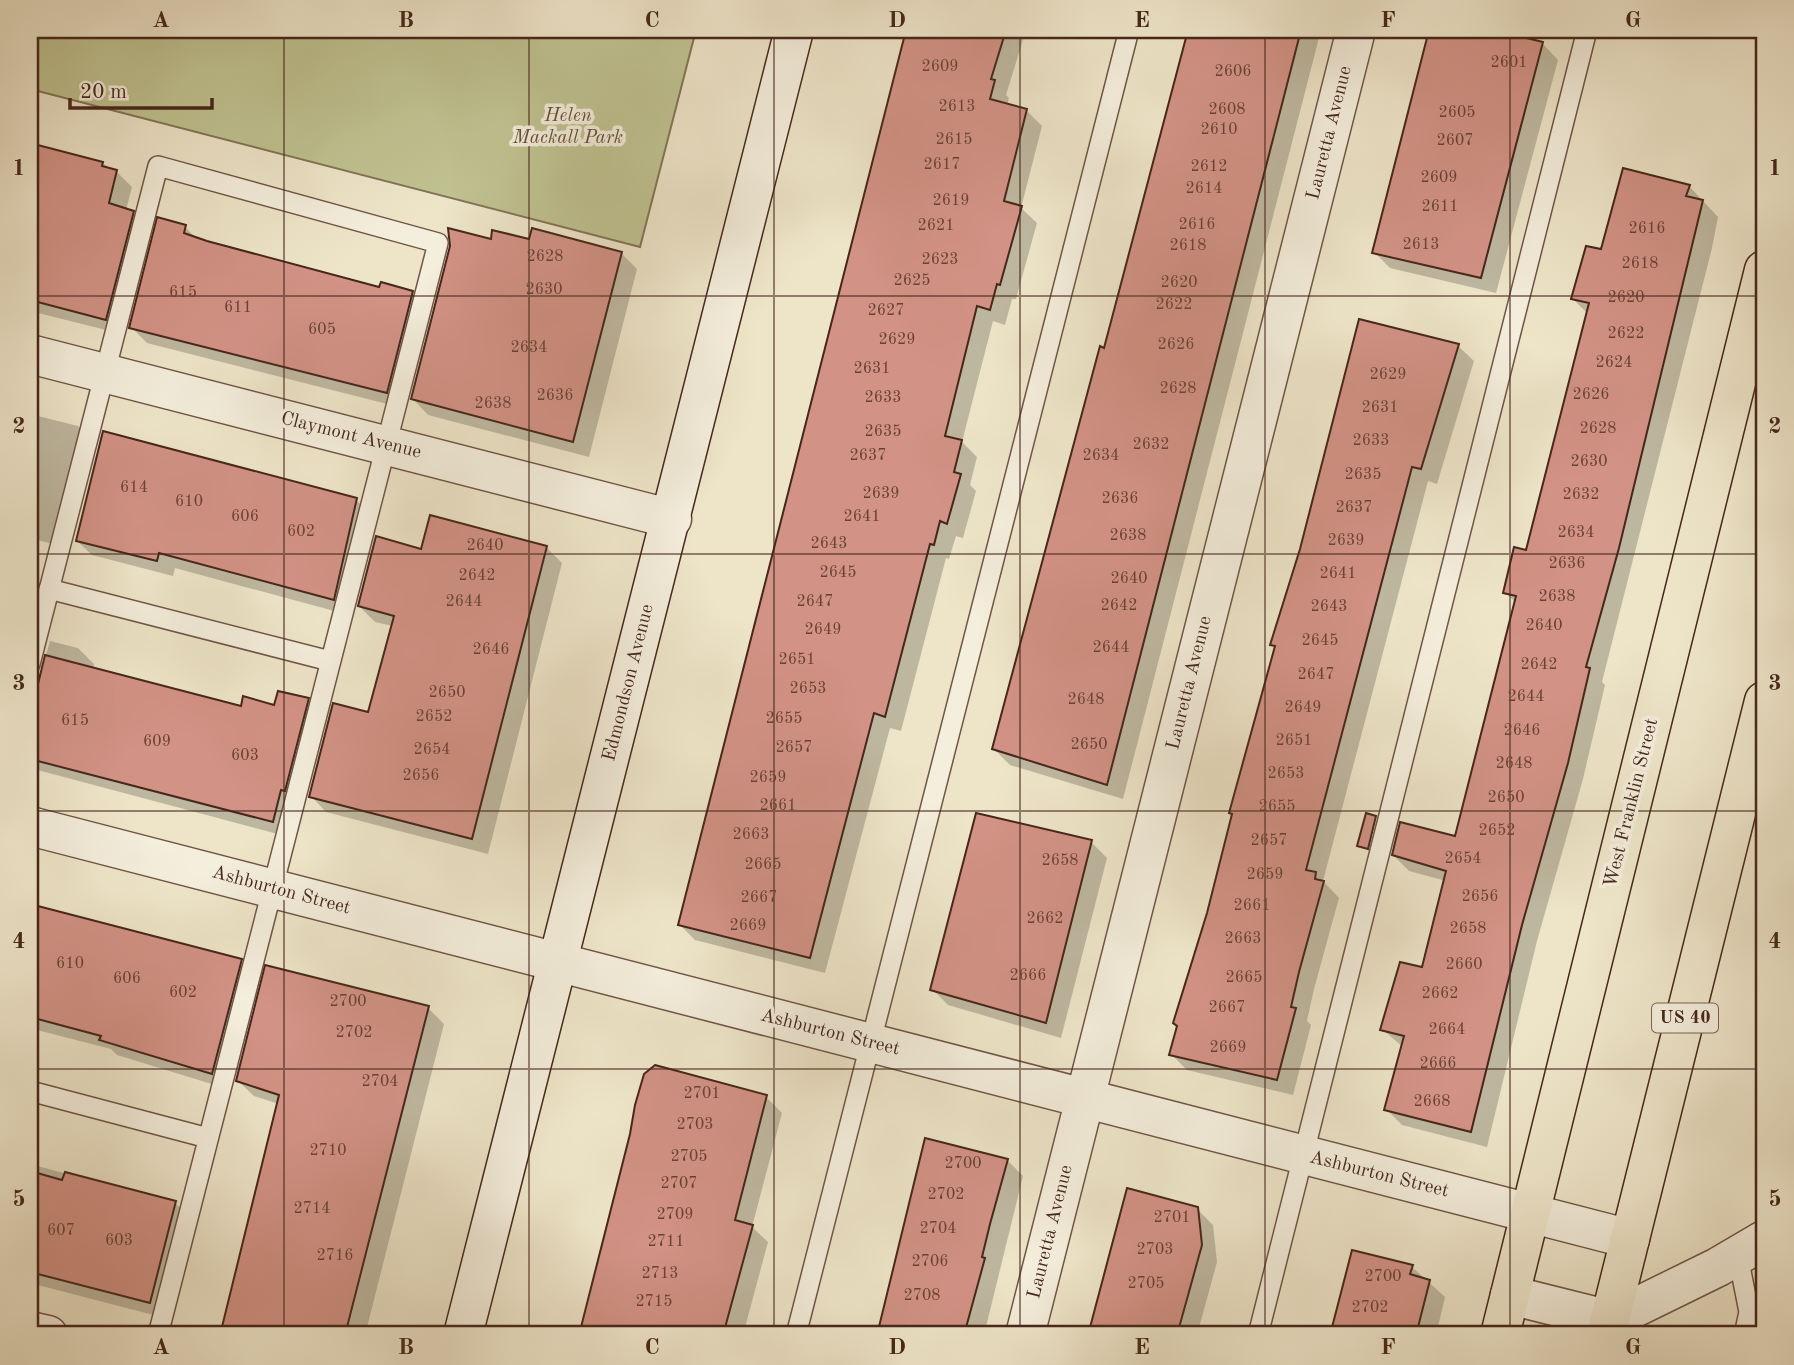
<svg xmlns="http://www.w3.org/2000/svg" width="1794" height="1365" font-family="'Old Standard TT',serif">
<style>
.green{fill:#c0c291;stroke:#837456;stroke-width:2}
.shadow{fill:#0003}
.building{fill:#d29285;stroke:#46271b;stroke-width:2}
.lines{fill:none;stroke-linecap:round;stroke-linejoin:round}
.lane-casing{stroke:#705646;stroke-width:22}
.street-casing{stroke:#705646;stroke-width:41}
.secondary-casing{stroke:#46271b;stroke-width:41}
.primary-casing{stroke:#46271b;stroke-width:41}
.lane{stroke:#f4eedc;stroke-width:19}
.street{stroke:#f4eedc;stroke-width:38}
.secondary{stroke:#f4eedc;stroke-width:38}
.primary{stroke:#eee5c9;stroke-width:38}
.grid{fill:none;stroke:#46271b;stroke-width:2;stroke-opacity:0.55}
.labels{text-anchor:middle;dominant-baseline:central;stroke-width:7;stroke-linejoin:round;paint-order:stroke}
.number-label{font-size:16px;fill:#694236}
.shield{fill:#f4eedc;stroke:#7a6355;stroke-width:2}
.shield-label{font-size:18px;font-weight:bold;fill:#46271b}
.park-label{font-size:19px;font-style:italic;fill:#644e38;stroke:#f4eedc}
.street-label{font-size:19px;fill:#46271b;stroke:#f4eedc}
.neatline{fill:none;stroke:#46271b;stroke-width:2.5}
.grid-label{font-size:23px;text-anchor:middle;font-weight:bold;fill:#46271b}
</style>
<rect width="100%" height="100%" fill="#eee5c9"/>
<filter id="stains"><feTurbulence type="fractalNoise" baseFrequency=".00286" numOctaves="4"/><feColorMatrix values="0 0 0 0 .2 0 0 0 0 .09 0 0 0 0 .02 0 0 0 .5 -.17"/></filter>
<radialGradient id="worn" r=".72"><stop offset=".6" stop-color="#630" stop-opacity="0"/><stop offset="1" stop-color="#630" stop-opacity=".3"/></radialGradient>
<path class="green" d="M30 30H696L640 247 30 89Z"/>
<g class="shadow">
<path d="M908 30H1026L1006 95 1009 98 1007 106 1027 111 1042 126 1021 208 1037 223 1016 299H1012L1005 325 993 321 962 442 977 457 970 485 976 491 963 538 956 536 949 559 946 558 901 731 890 728 825 973 695 940 679 924Z"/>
<path d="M1189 30H1321L1123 799 1010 765 994 749 1106 350Z"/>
<path d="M1431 30H1487L1543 44 1558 60 1496 293 1390 268 1374 252Z"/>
<path d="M30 145 102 163 117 172 132 187 126 210 133 212 149 228 122 334 30 311Z"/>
<path d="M1689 186 1718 217 1712 248 1602 682 1605 685 1583 779 1537 941 1487 1147 1402 1125 1386 1109 1403 1047 1382 1029 1423 969 1446 881 1409 871 1393 855 1457 839 1516 603 1505 592 1527 552 1588 314 1573 299 1602 251Z"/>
<path d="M185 227 197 239 381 289 412 292 428 308 403 408 147 343 131 327Z"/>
<path d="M492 241H530L621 253 637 269 589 457 428 415 413 399Z"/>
<path d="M1458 346 1474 361 1437 484 1428 481 1323 881 1339 898 1314 989 1307 1021 1311 1025 1293 1095 1187 1070 1171 1054 1276 648 1272 645Z"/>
<path d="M30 414 78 426 94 442 67 548 34 539 30 556Z"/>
<path d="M356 500 372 515 349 615 175 568 173 576 92 555 76 540Z"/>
<path d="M546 547 562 563 488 854 326 812 311 796 370 714 393 626 375 622 359 606 422 552Z"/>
<path d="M30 640 40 651 33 677 41 673 50 641 78 648 94 664 93 669 242 708H276L308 699 324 715 289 837 30 768Z"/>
<path d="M1091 842 1107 858 1061 1038 948 1005 932 989Z"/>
<path d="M30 906 241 961 257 977 228 1089 117 1055 111 1049 33 1029 30 1026Z"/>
<path d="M428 1008 444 1024 365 1335H227L223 1331 279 1104 254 1096 238 1081Z"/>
<path d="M766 1097 782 1113 752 1227 768 1242 743 1335H580L632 1134Z"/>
<path d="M927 1140 1007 1160 1023 1176 984 1335H879Z"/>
<path d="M30 1164 175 1203 191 1218 165 1318 30 1283Z"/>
<path d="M1128 1190 1197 1209 1213 1225 1217 1262 1197 1335H1091L1108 1257Z"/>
<path d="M1353 1252 1412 1267 1445 1297 1436 1335H1332Z"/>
</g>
<g class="building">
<path d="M906 30H1006L991 79 995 80 990 99 1027 109 1004 201 1022 206 1000 285 997 284 990 310 977 306 945 436 962 440 954 472 961 474 947 524 940 521 934 545 930 544 885 717 874 713 810 958 678 925Z"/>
<path d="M1188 30H1301L1107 785 992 749 1100 346 1104 348Z"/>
<path d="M1429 30H1494L1543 42 1481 278 1372 253Z"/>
<path d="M30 143 103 162 102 166 117 170 109 203 134 211 106 320 30 300Z"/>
<path d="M1623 168 1690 185 1686 196 1703 200 1619 548 1586 667 1590 668 1568 763 1522 925 1471 1132 1384 1110 1404 1036 1380 1030 1400 962 1422 967 1446 871 1392 855 1400 822 1455 836 1516 596 1503 593 1514 547 1526 550 1589 303 1571 299 1586 246 1601 249Z"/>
<path d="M157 217 186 225 184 233 207 241 379 287 381 282 413 291 387 393 129 328Z"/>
<path d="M448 228 491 239 492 230 529 239 532 228 622 252 573 442 411 399 450 246Z"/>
<path d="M1359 319 1459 344 1421 469 1412 467 1306 870 1316 872 1315 879 1324 881 1299 972 1291 1007 1296 1008 1277 1080 1169 1055 1177 1026 1173 1023 1207 913 1232 814 1229 813 1275 646 1270 645 1300 549Z"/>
<path d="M103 431 357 498 334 600 159 553 157 561 76 541Z"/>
<path d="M430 515 547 546 472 839 309 797 333 703 368 712 394 616 358 606 376 536 421 549Z"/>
<path d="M45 655 241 706 243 696 274 705 278 691 309 698 285 791 281 790 273 822 30 759V717Z"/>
<path d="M976 813 1092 840 1046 1023 930 990Z"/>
<path d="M1366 813 1376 816 1368 849 1357 846Z"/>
<path d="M30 904 242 959 212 1074 99 1040 101 1036 30 1017Z"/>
<path d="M265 965 429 1006 345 1335H220L279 1095 236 1081Z"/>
<path d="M655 1065 767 1095 735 1220 753 1225 723 1335H579L630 1134 635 1105 644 1074Z"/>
<path d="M925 1138 1008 1159 990 1224 982 1257 985 1258 964 1335H877Z"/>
<path d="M30 1171 62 1180 65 1172 176 1201 150 1303 30 1272Z"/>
<path d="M1127 1188 1198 1207 1202 1245 1177 1335H1088Z"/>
<path d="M1352 1250 1413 1265 1410 1274 1430 1280 1416 1335H1330Z"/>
</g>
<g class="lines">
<g class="lane-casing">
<g id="lane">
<path d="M49 589 330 661"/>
<path d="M30 664 158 166 438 243 158 1335"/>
<path d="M30 1091 208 1138"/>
<path d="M1738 1256 1749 1312 1744 1335"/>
<path d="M796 1335 1129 30"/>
<path d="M1258 1335 1587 30"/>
</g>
</g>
<g class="street-casing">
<g id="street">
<path d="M30 354 672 519"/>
<path d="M30 826 1630 1239"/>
<path d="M1510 1295 1610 1320 1718 1267 1764 1240"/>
<path d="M30 1331 48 1335"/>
<path d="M1025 1335 1356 30"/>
</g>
</g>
<g class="secondary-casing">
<path id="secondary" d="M463 1335 794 30"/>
</g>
<g class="primary-casing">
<g id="primary">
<path d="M1500 1335 1764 270"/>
<path d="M1606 1335 1764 701"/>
</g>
</g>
<use href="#lane" class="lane"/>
<use href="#street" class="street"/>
<use href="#secondary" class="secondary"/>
<use href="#primary" class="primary"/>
</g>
<path class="grid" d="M284 30V1335M529 30V1335M774 30V1335M1020 30V1335M1265 30V1335M1510 30V1335M30 296H1764M30 554H1764M30 811H1764M30 1069H1764"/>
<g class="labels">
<g class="number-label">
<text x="1509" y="63">2601</text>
<text x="940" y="67">2609</text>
<text x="1233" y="72">2606</text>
<text x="957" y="107">2613</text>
<text x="1227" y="110">2608</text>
<text x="1457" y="113">2605</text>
<text x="1219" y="130">2610</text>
<text x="954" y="140">2615</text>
<text x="1455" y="141">2607</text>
<text x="942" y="165">2617</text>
<text x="1209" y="167">2612</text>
<text x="1439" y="178">2609</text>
<text x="1204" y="189">2614</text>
<text x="951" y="201">2619</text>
<text x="1440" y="207">2611</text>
<text x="1197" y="225">2616</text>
<text x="936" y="226">2621</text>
<text x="1647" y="229">2616</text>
<text x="1421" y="245">2613</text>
<text x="1188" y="246">2618</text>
<text x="545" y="257">2628</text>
<text x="940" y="260">2623</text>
<text x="1640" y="264">2618</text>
<text x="912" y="281">2625</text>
<text x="1179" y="283">2620</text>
<text x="544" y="290">2630</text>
<text x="183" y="293">615</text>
<text x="1626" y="298">2620</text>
<text x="1174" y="305">2622</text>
<text x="238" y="308">611</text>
<text x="886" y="311">2627</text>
<text x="322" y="330">605</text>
<text x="1626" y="334">2622</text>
<text x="897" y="340">2629</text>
<text x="1176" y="345">2626</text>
<text x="529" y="348">2634</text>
<text x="1614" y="363">2624</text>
<text x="872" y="369">2631</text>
<text x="1388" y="375">2629</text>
<text x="1178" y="389">2628</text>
<text x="1591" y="395">2626</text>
<text x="555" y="396">2636</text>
<text x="883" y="398">2633</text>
<text x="493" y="404">2638</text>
<text x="1380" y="408">2631</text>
<text x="1598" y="429">2628</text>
<text x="883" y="432">2635</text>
<text x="1371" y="441">2633</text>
<text x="1151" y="445">2632</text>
<text x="868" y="456">2637</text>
<text x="1101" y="456">2634</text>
<text x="1589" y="462">2630</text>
<text x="1363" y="475">2635</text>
<text x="134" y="488">614</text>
<text x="881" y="494">2639</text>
<text x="1581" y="495">2632</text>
<text x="1120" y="499">2636</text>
<text x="189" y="502">610</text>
<text x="1354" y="508">2637</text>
<text x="245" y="517">606</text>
<text x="862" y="517">2641</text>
<text x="301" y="532">602</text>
<text x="1576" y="533">2634</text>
<text x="1128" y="536">2638</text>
<text x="1346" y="541">2639</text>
<text x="829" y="544">2643</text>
<text x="485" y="546">2640</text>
<text x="1567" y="564">2636</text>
<text x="838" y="573">2645</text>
<text x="1338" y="574">2641</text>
<text x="477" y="576">2642</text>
<text x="1129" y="579">2640</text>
<text x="1557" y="597">2638</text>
<text x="464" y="602">2644</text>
<text x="815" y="602">2647</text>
<text x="1119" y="606">2642</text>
<text x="1329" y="607">2643</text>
<text x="1544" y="626">2640</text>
<text x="823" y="630">2649</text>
<text x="1320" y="641">2645</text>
<text x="1111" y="648">2644</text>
<text x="491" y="650">2646</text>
<text x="797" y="660">2651</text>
<text x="1539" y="665">2642</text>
<text x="1316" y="675">2647</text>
<text x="808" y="689">2653</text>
<text x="447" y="693">2650</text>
<text x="1526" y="697">2644</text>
<text x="1086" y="700">2648</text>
<text x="1303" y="708">2649</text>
<text x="434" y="717">2652</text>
<text x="784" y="719">2655</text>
<text x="75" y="721">615</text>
<text x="1522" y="731">2646</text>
<text x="1294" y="741">2651</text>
<text x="157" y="742">609</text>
<text x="1089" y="745">2650</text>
<text x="794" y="748">2657</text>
<text x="432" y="750">2654</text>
<text x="245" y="756">603</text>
<text x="1514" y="764">2648</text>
<text x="1286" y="774">2653</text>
<text x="421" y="776">2656</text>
<text x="768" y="778">2659</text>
<text x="1506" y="798">2650</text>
<text x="778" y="806">2661</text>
<text x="1277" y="807">2655</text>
<text x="1497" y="831">2652</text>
<text x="751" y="835">2663</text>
<text x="1269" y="841">2657</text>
<text x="1463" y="859">2654</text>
<text x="1060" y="861">2658</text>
<text x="763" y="865">2665</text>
<text x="1265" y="875">2659</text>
<text x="1480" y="897">2656</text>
<text x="759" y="898">2667</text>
<text x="1252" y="906">2661</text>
<text x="1045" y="919">2662</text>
<text x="748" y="926">2669</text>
<text x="1468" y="929">2658</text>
<text x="1243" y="939">2663</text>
<text x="70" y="964">610</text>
<text x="1464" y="965">2660</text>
<text x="1028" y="976">2666</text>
<text x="1244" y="978">2665</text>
<text x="127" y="979">606</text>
<text x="183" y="993">602</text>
<text x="1440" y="994">2662</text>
<text x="348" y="1002">2700</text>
<text x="1227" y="1008">2667</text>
<text x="1447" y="1030">2664</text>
<text x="354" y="1033">2702</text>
<text x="1228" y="1048">2669</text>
<text x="1438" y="1064">2666</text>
<text x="380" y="1082">2704</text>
<text x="702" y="1094">2701</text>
<text x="1432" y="1102">2668</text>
<text x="695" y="1125">2703</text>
<text x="328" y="1151">2710</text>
<text x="689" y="1157">2705</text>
<text x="963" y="1164">2700</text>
<text x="679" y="1184">2707</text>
<text x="946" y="1195">2702</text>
<text x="312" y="1209">2714</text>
<text x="675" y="1215">2709</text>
<text x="1172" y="1218">2701</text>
<text x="938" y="1229">2704</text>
<text x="61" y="1231">607</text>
<text x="119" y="1241">603</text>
<text x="666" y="1242">2711</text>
<text x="1155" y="1250">2703</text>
<text x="335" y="1256">2716</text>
<text x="930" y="1262">2706</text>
<text x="660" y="1274">2713</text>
<text x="1383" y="1277">2700</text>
<text x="1146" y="1284">2705</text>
<text x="922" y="1296">2708</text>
<text x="654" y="1302">2715</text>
<text x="1370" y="1308">2702</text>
</g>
<rect class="shield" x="1652" y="1003.5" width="66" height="29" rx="5"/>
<g class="shield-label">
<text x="1685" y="1018">US 40</text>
</g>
<g class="park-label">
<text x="568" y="116">Helen<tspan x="568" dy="22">Mackall Park</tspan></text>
</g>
<g class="street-label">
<text transform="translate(1330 133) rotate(-76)">Lauretta Avenue</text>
<text transform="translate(351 436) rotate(14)">Claymont Avenue</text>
<text transform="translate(629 683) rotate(-76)">Edmondson Avenue</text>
<text transform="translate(1190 683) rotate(-76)">Lauretta Avenue</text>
<text transform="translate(1632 803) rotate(-76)">West Franklin Street</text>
<text transform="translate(281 891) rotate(15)">Ashburton Street</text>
<text transform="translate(830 1033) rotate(14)">Ashburton Street</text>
<text transform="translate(1379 1175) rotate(14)">Ashburton Street</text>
<text transform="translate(1051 1232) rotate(-76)">Lauretta Avenue</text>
</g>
</g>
<rect width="1794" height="1365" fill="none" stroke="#eee5c9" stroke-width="77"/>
<path d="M70 98v10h142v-10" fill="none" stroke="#46271b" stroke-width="3.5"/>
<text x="80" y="98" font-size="21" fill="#46271b" stroke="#f4eedc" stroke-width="5" paint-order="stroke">20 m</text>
<rect x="38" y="38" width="1718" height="1288" class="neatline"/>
<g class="grid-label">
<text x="161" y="27">A</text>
<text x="406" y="27">B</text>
<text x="652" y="27">C</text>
<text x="897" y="27">D</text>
<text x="1142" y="27">E</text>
<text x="1388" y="27">F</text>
<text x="1633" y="27">G</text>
<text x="19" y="175">1</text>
<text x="1775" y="175">1</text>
<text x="19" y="433">2</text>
<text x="1775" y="433">2</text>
<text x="19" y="690">3</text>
<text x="1775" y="690">3</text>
<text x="19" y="948">4</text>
<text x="1775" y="948">4</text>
<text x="19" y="1206">5</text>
<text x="1775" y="1206">5</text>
<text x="161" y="1354">A</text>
<text x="406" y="1354">B</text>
<text x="652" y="1354">C</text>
<text x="897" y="1354">D</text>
<text x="1142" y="1354">E</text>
<text x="1388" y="1354">F</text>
<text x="1633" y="1354">G</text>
</g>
<rect width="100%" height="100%" filter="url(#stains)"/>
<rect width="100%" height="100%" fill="url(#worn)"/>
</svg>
